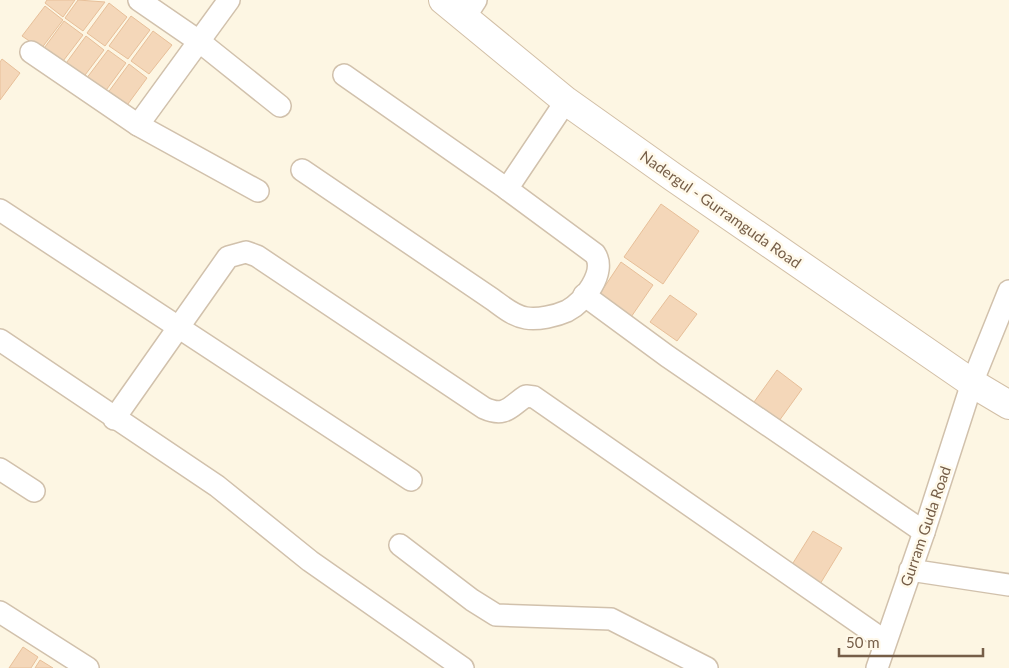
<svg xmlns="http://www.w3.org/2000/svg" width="1009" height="668" font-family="Lato,sans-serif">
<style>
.building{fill:#f4d7b9;stroke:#e7bf99}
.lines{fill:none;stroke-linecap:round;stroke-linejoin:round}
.street-casing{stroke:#d1c1ac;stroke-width:24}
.secondary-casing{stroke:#d2bfa6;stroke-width:30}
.street{stroke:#fff;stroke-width:21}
.secondary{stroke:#fff;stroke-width:28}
.labels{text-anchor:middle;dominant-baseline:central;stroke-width:5;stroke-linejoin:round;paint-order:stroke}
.street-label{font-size:15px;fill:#765e48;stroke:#fff9ea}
</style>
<rect width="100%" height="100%" fill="#fdf6e3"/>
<g class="building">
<path d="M47 0H75L63 17 45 3Z"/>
<path d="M78 0 105 2 83 31 65 18Z"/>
<path d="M109 3 127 17 105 46 87 33Z"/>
<path d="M45 6 63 20 41 49 22 36Z"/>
<path d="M131 16 150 30 128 59 109 46Z"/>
<path d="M64 21 83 35 60 65 42 51Z"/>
<path d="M153 31 172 45 149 74 131 61Z"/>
<path d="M86 36 104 50 82 79 64 66Z"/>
<path d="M108 50 126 63 104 93 86 79Z"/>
<path d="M2 59 20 73 0 100V62Z"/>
<path d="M129 64 147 78 125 108 107 94Z"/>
<path d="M661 204 699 231 663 284 624 257Z"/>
<path d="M621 262 653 285 629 320 597 298Z"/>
<path d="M670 295 697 314 677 341 650 322Z"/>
<path d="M777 370 802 389 779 421 754 402Z"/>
<path d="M813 531 842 548 817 589 788 571Z"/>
<path d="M23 647 38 657 31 668H9Z"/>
<path d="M40 660 53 668H35Z"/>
</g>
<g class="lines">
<g class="street-casing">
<g id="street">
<path d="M139 0 200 42 280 106"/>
<path d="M465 17 476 0"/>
<path d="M31 52 138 125 258 191"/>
<path d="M138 125 229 0"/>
<path d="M302 170 492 299C502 306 513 316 526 318 538 320 556 316 567 311 584 302 607 272 595 254L507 189 344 75"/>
<path d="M507 189 566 101"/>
<path d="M0 210 411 480"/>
<path d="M584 295 667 356 924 532"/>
<path d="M0 340 217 486 310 561 463 668"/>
<path d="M114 419 228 257 246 252 257 256 484 408C506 418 510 406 526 396L534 397 885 641"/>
<path d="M0 469 34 491"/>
<path d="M400 545 472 600 496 615 611 619 707 668"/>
<path d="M910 570 1009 585"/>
<path d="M0 612 88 668"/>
<path d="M877 668 924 532 972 383 1009 291"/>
</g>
</g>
<g class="secondary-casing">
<path id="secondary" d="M443 0 566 101 673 177 972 383 1009 405"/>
</g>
<use href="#street" class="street"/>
<use href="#secondary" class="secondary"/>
</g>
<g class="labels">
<g class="street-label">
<text transform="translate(721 209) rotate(35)">Nadergul - Gurramguda Road</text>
<text transform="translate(925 526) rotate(-71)">Gurram Guda Road</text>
</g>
</g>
<path d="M839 648v8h144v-8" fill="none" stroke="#765e48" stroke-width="2.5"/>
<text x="846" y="648" font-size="15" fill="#765e48" stroke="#fff9ea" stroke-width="4" paint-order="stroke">50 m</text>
</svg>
